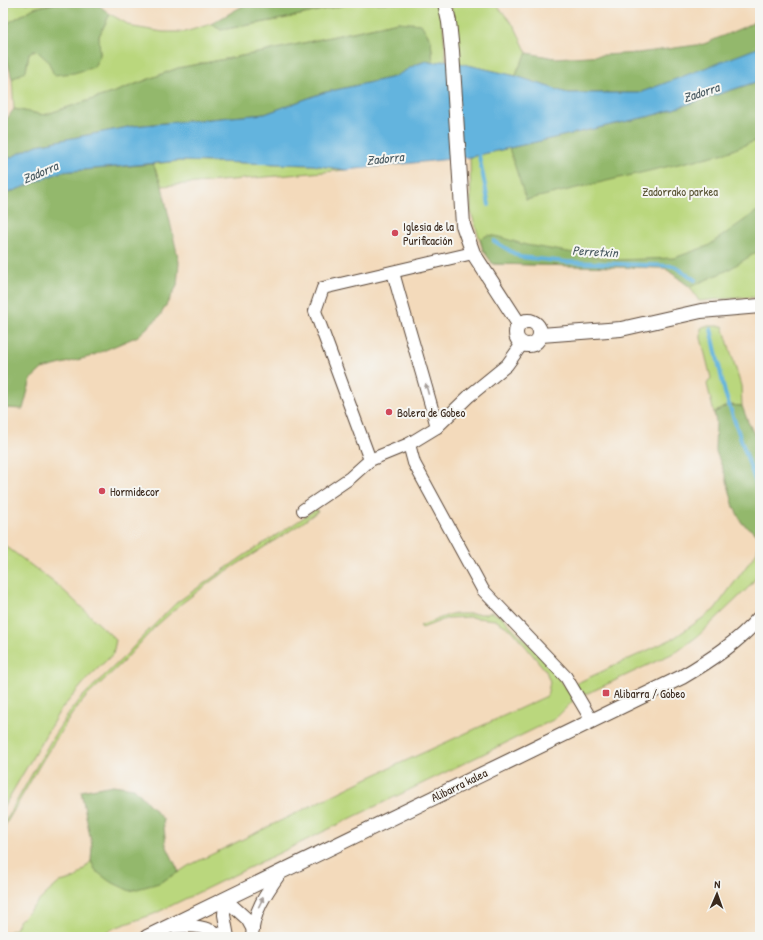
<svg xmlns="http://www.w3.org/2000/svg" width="763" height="940" font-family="'Patrick Hand',sans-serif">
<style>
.green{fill:#bad77d;stroke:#7a804e}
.forest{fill:#93b86c;stroke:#677145}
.water{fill:#63b4de;stroke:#4f6f7e}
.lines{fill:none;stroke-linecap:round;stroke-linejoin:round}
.stream{stroke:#63b4de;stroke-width:4}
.minor-casing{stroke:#574436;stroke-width:14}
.tertiary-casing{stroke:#574436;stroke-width:16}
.minor{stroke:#fff;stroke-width:12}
.tertiary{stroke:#fff;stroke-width:14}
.oneway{fill:#a79f9a}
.poi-dot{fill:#d1495b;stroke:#f6f6f2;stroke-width:1.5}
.labels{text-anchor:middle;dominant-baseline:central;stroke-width:4;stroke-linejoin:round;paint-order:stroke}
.park-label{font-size:12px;fill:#5b5536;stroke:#f6f6f2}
.poi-label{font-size:12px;fill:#3b2a1e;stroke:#f6f6f2;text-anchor:start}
.street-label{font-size:12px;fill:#3b2a1e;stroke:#f6f6f2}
.water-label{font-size:13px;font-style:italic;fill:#495a61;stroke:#f6f6f2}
</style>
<rect width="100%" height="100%" fill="#f6f6f2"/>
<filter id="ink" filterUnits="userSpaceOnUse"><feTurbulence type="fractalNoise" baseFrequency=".025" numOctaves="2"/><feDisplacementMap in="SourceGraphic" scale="8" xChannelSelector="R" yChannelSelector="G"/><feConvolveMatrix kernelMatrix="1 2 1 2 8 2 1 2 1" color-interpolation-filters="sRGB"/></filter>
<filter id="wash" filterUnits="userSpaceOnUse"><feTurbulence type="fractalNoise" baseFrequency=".012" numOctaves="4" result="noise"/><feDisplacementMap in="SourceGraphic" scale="16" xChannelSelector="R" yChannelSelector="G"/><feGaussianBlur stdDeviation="0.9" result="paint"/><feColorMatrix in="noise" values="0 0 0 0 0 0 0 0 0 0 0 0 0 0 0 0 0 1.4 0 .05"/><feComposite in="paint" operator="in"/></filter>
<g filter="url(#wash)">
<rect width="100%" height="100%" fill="#f3dabb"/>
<g class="green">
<path d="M3 3H56L34 8 3 26Z"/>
<path d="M353 3H437L442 16 446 60 433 63 431 40 398 22 263 52 178 68 115 92 44 115 14 109 12 79 26 71 29 53 37 50 48 61 100 55 99 36 110 14 133 27 163 32H185L211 24 221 30 282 19Z"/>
<path d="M451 3H495L515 27 527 53 518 69 516 76 459 63Z"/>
<path d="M760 79V297L722 299 699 301 690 287 665 268 493 264 483 250 471 212 470 157 655 115 756 82Z"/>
<path d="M179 161 313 165 346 170 162 186 153 164Z"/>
<path d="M705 326H723L741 386 742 406 728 405 714 413 707 384 711 378 701 338V328Z"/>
<path d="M316 509 318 511 302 523 214 579 181 604 155 627 122 663 87 696 72 714 44 758 3 829V825L53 737 71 710 84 695 126 655 143 636 176 603 245 555 297 522Z"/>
<path d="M760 535V571L750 586 699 635 678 651 584 695 575 684 674 638 714 610 757 552Z"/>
<path d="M3 544 60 587 116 640 113 654 88 678 59 712 3 808Z"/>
<path d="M491 612 502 617 542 658 571 694 573 701 555 719 154 914 114 928 98 937H3V934L15 929 19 921 46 894 60 882 76 878 91 861 96 872H179L188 866 366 779 547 696 550 682 546 671 512 630 495 620 468 617 448 618 422 628 420 626 451 614H487Z"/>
</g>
<g class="forest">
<path d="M56 3H96L110 14 99 36 100 55 94 67 74 73 54 75 48 61 36 50 29 53 26 71 12 79 3 44V26L34 8Z"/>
<path d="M248 3H353L282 19 221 30 211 24Z"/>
<path d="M760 16V47L758 49 639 93H567L516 76 518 69 527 53 555 58 638 53 704 44 751 24Z"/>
<path d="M398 22 421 24 431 40 433 63 426 61 415 65 394 77 322 93 265 114 133 126 37 145 3 161V124L14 109 44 115 115 92 178 68 263 52Z"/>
<path d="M760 79V139L725 153 526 200 509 148 655 115 756 82Z"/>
<path d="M153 164 162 186 179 262 177 286 160 316 138 336 89 357 42 369 31 379 23 409 3 408V195L61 172Z"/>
<path d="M760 209V250L728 270 690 287 665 268 493 264 483 250 480 239 488 235 499 237 526 245 616 260 674 258 708 246Z"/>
<path d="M728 405 742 406 748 422 760 446V535L759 536 742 523 734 507 726 477 715 449 716 422 714 413Z"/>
<path d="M113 785 134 788 163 819 166 845 179 872 159 883 130 891 109 881 96 871 91 861 92 846 81 791Z"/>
</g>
<path class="water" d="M760 47V79L756 82 655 115 470 157 346 170 313 165 179 161 61 172 3 195V161L37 145 133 126 265 114 322 93 394 77 415 65 426 61 433 63 446 60 516 76 567 93H639Z"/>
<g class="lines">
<g class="stream">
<path d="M478 151 489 205"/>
<path d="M494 241 520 257 567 262 674 266 695 280"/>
<path d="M711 329 725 393 760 495"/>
</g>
</g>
</g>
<g filter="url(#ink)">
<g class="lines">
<g class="minor-casing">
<g id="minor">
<path d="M393 272C407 324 423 375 437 427"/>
<path d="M409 444 414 463 483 590 566 677 592 721"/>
<path d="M370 460 315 311 323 288 473 253"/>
<path d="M303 510 350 478 370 460 409 444 437 427 469 396 507 365 522 344"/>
<path d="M225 899 247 919 253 930"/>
<path d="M225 899 224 915 228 937"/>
<path d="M171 927C197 925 203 926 226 937"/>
<path d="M252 937C253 911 267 892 281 872"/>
</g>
</g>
<g class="tertiary-casing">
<g id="tertiary">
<path d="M445 3 449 22 452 51 463 225 473 253 519 324"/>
<circle cx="528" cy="333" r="12"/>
<path d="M541 335 621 329 701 311 760 306"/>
<path d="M147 937 682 677C711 660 738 642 760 617"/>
</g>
</g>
<use href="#minor" class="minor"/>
<use href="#tertiary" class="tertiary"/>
</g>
<defs><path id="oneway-solid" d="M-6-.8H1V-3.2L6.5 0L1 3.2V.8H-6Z"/></defs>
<g class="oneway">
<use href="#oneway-solid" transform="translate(427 389) rotate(-105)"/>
<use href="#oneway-solid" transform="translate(261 902) rotate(-64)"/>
</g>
</g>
<g class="poi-dot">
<circle cx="395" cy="233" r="4"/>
<circle cx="389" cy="412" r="4"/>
<circle cx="102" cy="491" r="4"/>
<rect x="602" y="689" width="8" height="8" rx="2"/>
</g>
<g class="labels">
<g class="park-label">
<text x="680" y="191">Zadorrako parkea</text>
</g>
<g class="poi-label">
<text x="403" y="226">Iglesia de la<tspan x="403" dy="14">Purificación</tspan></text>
<text x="397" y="412">Bolera de Gobeo</text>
<text x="110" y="491">Hormidecor</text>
<text x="614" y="693">Alibarra / Gobeo</text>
</g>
<g class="street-label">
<text transform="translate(459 785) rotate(-26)">Alibarra kalea</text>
</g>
<g class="water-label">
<text transform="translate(701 92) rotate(-18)">Zadorra</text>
<text transform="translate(385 158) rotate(-6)">Zadorra</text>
<text transform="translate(40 172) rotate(-23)">Zadorra</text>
<text transform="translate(595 251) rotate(3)">Perretxin</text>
</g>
</g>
<rect width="763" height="940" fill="none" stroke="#f6f6f2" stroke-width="16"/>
<g transform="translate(717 894) rotate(2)" stroke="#f6f6f2" stroke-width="3" paint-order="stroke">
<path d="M0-3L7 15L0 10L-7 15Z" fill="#3b2a1e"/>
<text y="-6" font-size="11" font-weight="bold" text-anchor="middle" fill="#3b2a1e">N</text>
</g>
</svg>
